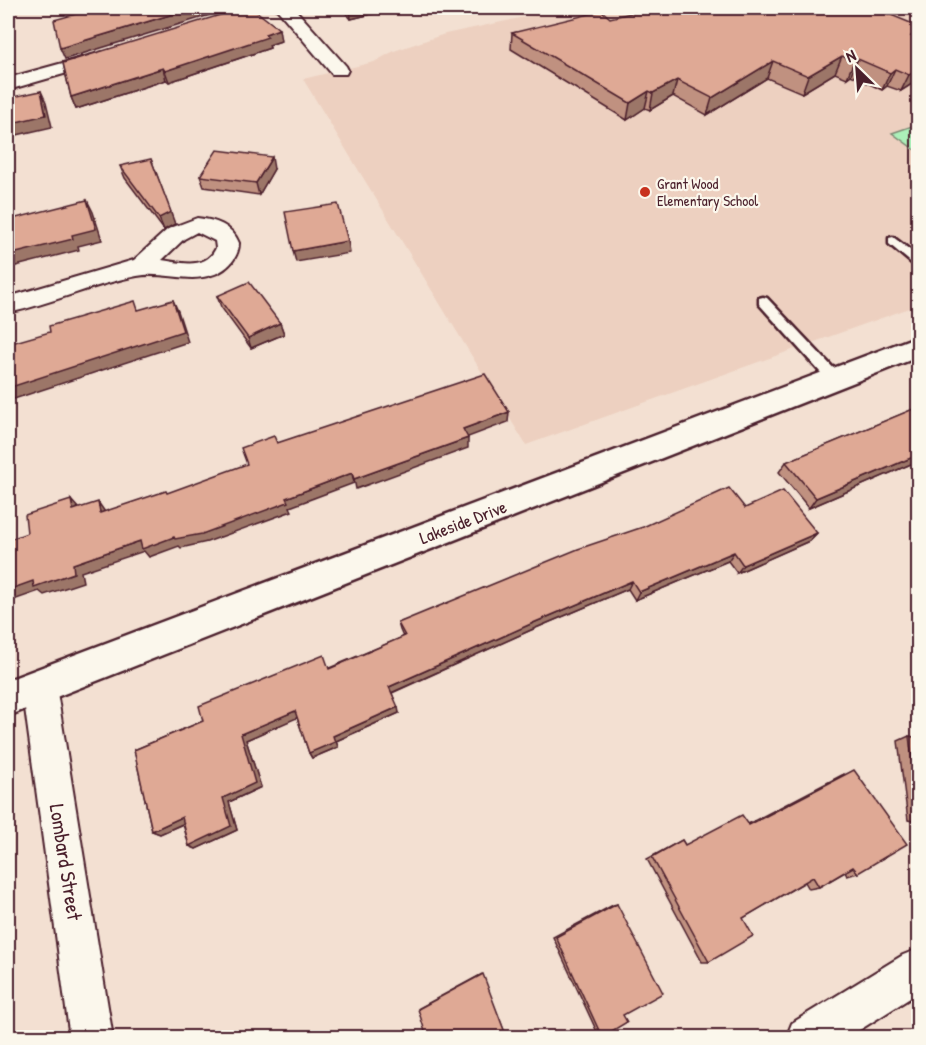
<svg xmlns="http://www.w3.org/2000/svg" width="926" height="1045" font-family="'Patrick Hand',sans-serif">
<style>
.built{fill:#edd0c0}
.green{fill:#acefb9;stroke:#7b8772;stroke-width:1.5}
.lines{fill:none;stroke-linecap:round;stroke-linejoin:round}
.lane-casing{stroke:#4a1f2b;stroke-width:5}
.street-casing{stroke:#4a1f2b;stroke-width:4}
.secondary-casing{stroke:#4a1f2b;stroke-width:5}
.lane{fill:#fbf7ec;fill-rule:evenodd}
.street{fill:#fbf7ec;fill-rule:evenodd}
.secondary{fill:#fbf7ec;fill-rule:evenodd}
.wall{fill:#c09180;stroke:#4a1f2b;stroke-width:1.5}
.shaded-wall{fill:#9c7668;stroke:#4a1f2b;stroke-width:1.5}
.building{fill:#dfa995;stroke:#4a1f2b;stroke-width:1.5}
.poi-dot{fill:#c8321e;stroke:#fbf7ec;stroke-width:2}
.labels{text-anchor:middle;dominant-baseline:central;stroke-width:4.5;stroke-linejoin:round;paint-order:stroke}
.far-poi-label{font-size:15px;fill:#4a1f2b;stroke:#fbf7ec;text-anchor:start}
.street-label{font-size:18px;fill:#4a1f2b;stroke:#fbf7ec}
.near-street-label{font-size:21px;fill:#4a1f2b;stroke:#fbf7ec}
</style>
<rect width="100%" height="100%" fill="#f3e0d2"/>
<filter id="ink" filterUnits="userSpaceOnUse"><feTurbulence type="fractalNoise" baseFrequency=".0167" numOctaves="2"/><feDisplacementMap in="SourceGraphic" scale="12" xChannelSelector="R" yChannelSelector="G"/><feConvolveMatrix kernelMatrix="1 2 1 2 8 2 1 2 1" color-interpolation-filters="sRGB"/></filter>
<g filter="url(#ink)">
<path class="built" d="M567 8H918V305L526 445 303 79 374 62 394 51 445 34Z"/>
<path class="green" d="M918 124V152L892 133Z"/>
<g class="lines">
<g class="lane-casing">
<g id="lane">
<path d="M893 237 918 256V266L914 265 889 244V238Z"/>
<path d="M763 297 767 298 840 375 842 379 840 383H830L759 304V298Z"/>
</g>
</g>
<g class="street-casing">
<g id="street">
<path d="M276 8H294L346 66 348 70 346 74H332Z"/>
<path d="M103 52 109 53 112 57 109 61 8 90V78Z"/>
<path d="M197 218C215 220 232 225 239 243 239 257 228 269 215 274 188 284 164 271 137 276 93 284 51 304 8 313V297L134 260 168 229ZM197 232 215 241 216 248C206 270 181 263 162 260L184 239Z"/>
<path d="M39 669 51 674 56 686 113 1038H70L22 686 27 674Z"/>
<path d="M918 949V993L847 1038H786L792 1023 903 955Z"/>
</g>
</g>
<g class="secondary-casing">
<path id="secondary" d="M918 336V357L8 716V680Z"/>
</g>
<use href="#lane" class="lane"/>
<use href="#street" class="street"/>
<use href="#secondary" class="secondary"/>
</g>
<g class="wall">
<path d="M341 8H396L351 19Z"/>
<path d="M610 18 918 39V80L901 91 887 86 882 90 851 75 847 78 835 73 802 93 767 78 707 115 673 96 650 110 645 108 627 120 511 49 512 33Z"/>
<path d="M281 41 269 45 270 48 169 82 166 80 76 109 71 97 63 63Z"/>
<path d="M120 166 175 224 164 230 125 178Z"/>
<path d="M274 169 259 195 204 187 200 176Z"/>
<path d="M217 296 280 323 284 334 251 348 221 307Z"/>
<path d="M918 407V461L809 508 779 472 786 462Z"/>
<path d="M745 508 817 533 809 541 737 573 728 561 635 600 628 589 531 630 392 693 399 713 336 741 338 747 312 758 309 753 297 717 246 740 261 787 229 802 237 830 196 849 189 846 183 824 160 834 152 831 134 750 403 637 400 630 398 623Z"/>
<path d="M909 736 918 738V822L908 820 898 741Z"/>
<path d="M844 774 858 873 847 876 845 872 819 887 809 889 805 882 743 918 709 962H702L647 859 682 840 685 845 748 824Z"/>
<path d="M617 904 602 1037 598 1034 553 937 613 905Z"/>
<path d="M482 974 507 1038 418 1009 419 1008Z"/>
</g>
<g class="shaded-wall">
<path d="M193 8H233L65 59 60 48Z"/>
<path d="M350 8H396L351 19Z"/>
<path d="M279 29 281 41 269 45 270 48 169 82 165 71Z"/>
<path d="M918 31V37L915 45 911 36Z"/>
<path d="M842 56 835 73 802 93 808 76Z"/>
<path d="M858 59 851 75 847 78 854 61Z"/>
<path d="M773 61 767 78 707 115 712 98Z"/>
<path d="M163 68 166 80 76 109 71 97Z"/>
<path d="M895 69 887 86 882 90 890 73Z"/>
<path d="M918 69V80L901 91 909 75Z"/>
<path d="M677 80 673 96 650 110 653 93Z"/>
<path d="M41 91 46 102 52 127 8 137V124Z"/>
<path d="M649 91 645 108 627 120 630 103Z"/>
<path d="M272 157 274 169 259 195 256 183Z"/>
<path d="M151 159 175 224 164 230 159 218Z"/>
<path d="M87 200 93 212 102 240 78 246 79 250 8 268V255L72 235Z"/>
<path d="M348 241 350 253 296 262 293 251Z"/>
<path d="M173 300 178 311 188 342 8 401V388Z"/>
<path d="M280 323 284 334 251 348 248 338Z"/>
<path d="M509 412 508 422 463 439V429Z"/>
<path d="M468 438V448L356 489 354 479Z"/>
<path d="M918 455V461L809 508 816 498Z"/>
<path d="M352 473 354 483 290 507 292 511 207 542 181 548 179 546 149 557 144 551 81 572 83 582 44 595 39 591 8 602V590L73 564 140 541 286 498Z"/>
<path d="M71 500 79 509 73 510Z"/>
<path d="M98 502 105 512 100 513Z"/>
<path d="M817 533 809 541 737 573 743 565Z"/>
<path d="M734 552 728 561 635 600 639 592Z"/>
<path d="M632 581 628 589 531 630 391 693 389 687 533 623Z"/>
<path d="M398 707 399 713 336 741 338 747 312 758 309 753 333 736Z"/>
<path d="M295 711 299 717 246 740 261 787 229 802 237 830 196 849 189 846 223 798 241 734Z"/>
<path d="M182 817 189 821 160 834 152 831Z"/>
</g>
<g class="building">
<path d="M98 8H193L60 48 54 20Z"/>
<path d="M243 8H252L279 29 265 34 268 37 165 71 163 68 71 97 63 63Z"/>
<path d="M652 8H874L918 26V31L911 36 918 39V69L909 75 895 69 890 73 858 59 854 61 842 56 808 76 773 61 712 98 677 80 653 93 649 91 630 103 512 33 602 11 610 18Z"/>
<path d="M41 91 46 115 8 124V98Z"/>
<path d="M217 150 272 157 256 183 200 176Z"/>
<path d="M151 159 171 212 159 218 120 166Z"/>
<path d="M87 200 96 229 72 235 73 239 8 255V220Z"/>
<path d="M338 204 348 241 293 251 285 212Z"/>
<path d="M249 282 280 323 248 338 217 296Z"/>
<path d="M173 300 183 331 8 388V344L50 332 49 326 135 301 138 310Z"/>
<path d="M485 374 509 412 463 429 468 438 354 479 352 473 286 498 288 502 202 534 175 539 174 537 142 549 140 541 73 564 74 573 34 587 33 581 8 590V540L27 533 25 515 71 500 73 510 98 502 100 513 166 491 167 493 247 464 241 448 274 436 277 443Z"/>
<path d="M918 407V455L816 498 786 462Z"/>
<path d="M729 488 745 508 783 491 817 533 743 565 734 552 639 592 632 581 533 623 389 687 398 707 333 736 335 742 309 753 295 711 241 734 255 783 223 798 231 826 189 846 182 817 152 831 134 750 203 721 199 706 324 655 329 669 405 636 398 623 578 549 643 527Z"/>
<path d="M909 736 918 738V805Z"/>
<path d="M854 770 907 844 858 873 853 867 819 887 813 877 743 918 753 936 709 962 652 857 682 840 685 845 742 815 749 825Z"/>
<path d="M617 904 663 993 623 1015 627 1022 602 1037 556 937Z"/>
<path d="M483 974 507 1038H427L418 1009Z"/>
</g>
</g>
<circle class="poi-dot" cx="645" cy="192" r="6"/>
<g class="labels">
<g class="far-poi-label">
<text x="657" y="183">Grant Wood<tspan x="657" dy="17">Elementary School</tspan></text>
</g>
<g class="street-label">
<text transform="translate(463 522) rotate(-21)">Lakeside Drive</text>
</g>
<g class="near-street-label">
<text transform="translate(66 862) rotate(81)">Lombard Street</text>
</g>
</g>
<rect width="926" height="1045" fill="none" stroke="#fbf7ec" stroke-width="30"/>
<rect x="15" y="15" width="896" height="1015" fill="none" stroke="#4a1f2b" stroke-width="2" filter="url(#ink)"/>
<g transform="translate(857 69) rotate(335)" stroke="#fbf7ec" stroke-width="4.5" paint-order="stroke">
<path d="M0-4.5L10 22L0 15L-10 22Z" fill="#4a1f2b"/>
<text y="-9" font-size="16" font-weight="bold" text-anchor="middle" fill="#4a1f2b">N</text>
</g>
</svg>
